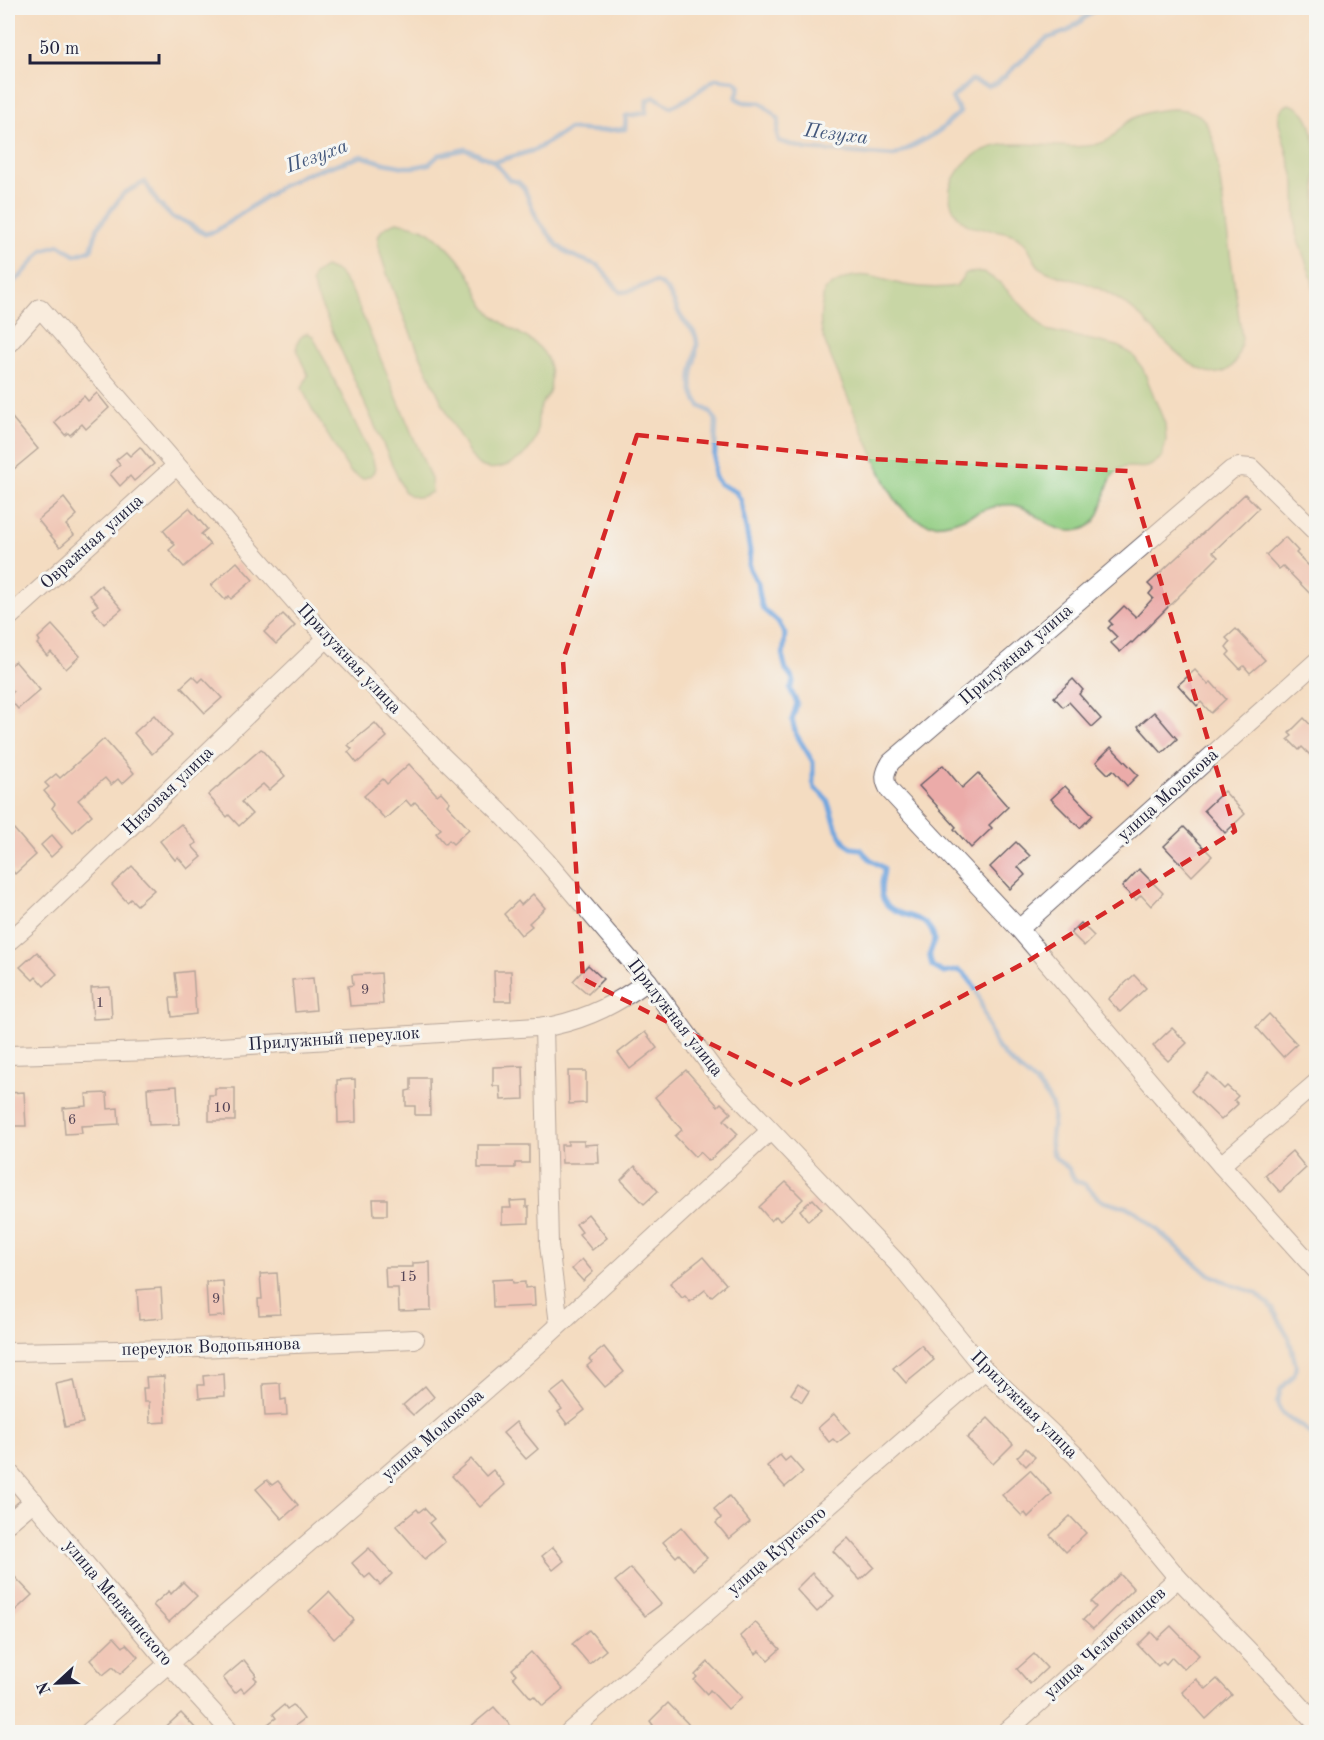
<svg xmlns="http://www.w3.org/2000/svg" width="1324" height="1740" font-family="'Old Standard TT',serif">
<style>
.green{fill:#93ce83;stroke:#5a785f;stroke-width:1.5}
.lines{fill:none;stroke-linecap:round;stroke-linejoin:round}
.stream{stroke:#71a6de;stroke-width:5}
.building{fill:#ebaba9}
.minor-casing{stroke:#6c636a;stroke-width:20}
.minor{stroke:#fff;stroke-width:18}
.marked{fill:none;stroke:#d62828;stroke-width:4.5;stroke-dasharray:12 8;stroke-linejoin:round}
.labels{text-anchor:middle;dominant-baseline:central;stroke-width:6;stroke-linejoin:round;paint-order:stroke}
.number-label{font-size:15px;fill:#544456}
.street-label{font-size:18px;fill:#22223b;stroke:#f6f6f2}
.water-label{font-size:20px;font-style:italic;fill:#42577c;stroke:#f6f6f2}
</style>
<rect width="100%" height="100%" fill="#f6f6f2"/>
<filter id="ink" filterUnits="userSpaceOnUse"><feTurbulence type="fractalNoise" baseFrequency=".0167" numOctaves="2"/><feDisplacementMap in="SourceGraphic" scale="12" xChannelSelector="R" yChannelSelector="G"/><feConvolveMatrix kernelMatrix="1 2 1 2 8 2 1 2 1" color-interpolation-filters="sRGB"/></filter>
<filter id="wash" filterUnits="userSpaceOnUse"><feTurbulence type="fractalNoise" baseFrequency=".008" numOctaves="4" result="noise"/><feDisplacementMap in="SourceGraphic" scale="24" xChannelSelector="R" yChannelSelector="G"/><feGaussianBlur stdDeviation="1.35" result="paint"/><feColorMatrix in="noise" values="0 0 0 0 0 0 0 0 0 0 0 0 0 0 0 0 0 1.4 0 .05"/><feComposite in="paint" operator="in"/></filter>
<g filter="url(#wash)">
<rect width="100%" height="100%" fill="#f4dcc1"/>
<g class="green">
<path d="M1289 104C1311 109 1312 130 1316 149V301L1312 279 1296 234 1295 182 1279 123C1278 113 1280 108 1289 104Z"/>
<path d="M1173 109C1203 110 1206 119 1215 145L1242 339C1240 346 1239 355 1236 361 1211 401 1157 332 1139 315 1127 304 1112 295 1098 288 1080 279 1058 279 1042 269 1030 261 1034 245 1014 235 991 224 968 237 954 210 950 203 949 196 950 188 952 180 958 171 963 165 1001 126 1052 155 1098 144 1114 140 1115 132 1126 123 1140 112 1157 110 1173 109Z"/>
<path d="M397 222C406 224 416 226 424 229 440 236 465 265 473 281 477 289 479 298 485 306 507 338 559 335 550 389 549 396 542 401 540 408 535 422 541 435 531 447 521 461 496 475 479 465 461 455 375 260 378 239 379 229 389 225 397 222Z"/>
<path d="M325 267 339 273 353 293 431 479 432 492C421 498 413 500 404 491L315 292 312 282 314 274Z"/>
<path d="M983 272 999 282 1046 330 1118 346 1133 355 1143 369 1165 424 1166 440 1162 457C1158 460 1152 466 1147 467 1135 470 1123 461 1113 475 1101 492 1106 524 1080 530 1051 537 1036 508 1014 505 984 502 959 528 930 524 916 522 905 512 897 502 887 488 881 472 874 457 861 428 848 399 836 369 830 355 823 341 821 326 819 314 823 301 824 290 834 284 843 278 854 276 870 273 889 282 905 285 923 288 938 289 956 286L966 273Z"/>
<path d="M307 333 313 336 373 460 375 470 371 475 363 479 350 472 312 409 302 388 308 375C302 360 287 343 307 333Z"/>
</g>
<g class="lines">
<g class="stream">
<path d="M493 161 510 180 518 182 524 188 537 219 558 246 571 255 599 266 620 292C632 293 644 284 656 282 671 288 673 302 680 315 685 325 697 330 697 343 696 368 683 382 700 406L709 411 716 420 714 476 720 484 736 492 741 501 750 551 749 567 758 584 761 603 763 609 779 623 785 634 783 658 786 670 793 679V682L790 689 797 703 792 720 796 734 813 762V781L815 788 827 799 837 829 846 844 852 848 860 849 871 860 884 868C884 878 879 886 882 896 889 920 924 910 933 934 936 940 932 947 930 953 929 957 931 961 932 966L944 973 959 970C983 986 982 1019 995 1043 1008 1066 1040 1079 1051 1104 1059 1121 1044 1140 1055 1157 1059 1163 1065 1164 1069 1169 1072 1173 1072 1178 1076 1181 1079 1183 1081 1182 1084 1184 1092 1189 1096 1199 1105 1202 1116 1205 1126 1205 1136 1212L1207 1273 1232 1285 1256 1293 1273 1309 1289 1338 1296 1366 1294 1375 1281 1389 1277 1403C1284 1422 1298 1420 1309 1433 1313 1436 1314 1441 1316 1445"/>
<path d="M8 285 21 276 43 250 60 245 75 255 91 250 98 227 124 193 145 182 158 203 173 218 184 221 205 234 216 231 280 187 303 175 362 156 384 163 405 167H415L429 164 439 155 466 149 493 161H497L535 150 569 129 596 131 625 129 626 116 646 113 647 100 655 97 671 107 687 99 715 79 735 81 740 86 736 98 743 102 761 103 779 119 777 134 779 141 806 149 894 156 937 133 960 112 952 98 972 80 988 86 997 83 1046 39 1068 31 1097 8"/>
</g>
</g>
<g id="blocks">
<g class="building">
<path d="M97 393 109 408 86 429 82 424 70 435 68 433 65 435 54 422 84 396 88 401Z"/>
<path d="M8 413 38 449 8 474Z"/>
<path d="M140 447 154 464 134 481 130 476 120 486 110 474 120 465 116 460 126 452 130 456Z"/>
<path d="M1245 494 1259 508 1213 552 1218 557 1132 643 1131 642 1120 652 1111 643 1117 637 1108 628 1112 624 1109 621 1124 606 1136 617 1153 598 1149 594 1153 589 1148 584Z"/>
<path d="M64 498 77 515 66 525 74 535 60 547 38 520Z"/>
<path d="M189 508 207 529 201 534 210 545 184 567 169 550 175 545 163 530Z"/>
<path d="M1285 537 1298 551 1296 553 1317 574V601L1283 566 1279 569 1266 555Z"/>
<path d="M237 562 253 580 231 599 229 596 225 600 211 585Z"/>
<path d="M101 585 122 609 104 624 92 609 98 605 90 595Z"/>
<path d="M283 614 295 626 276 644 264 632Z"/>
<path d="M52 625 80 656 66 669 51 652 47 656 37 644 40 641 38 638Z"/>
<path d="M1236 629 1265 660 1250 673 1244 666 1240 669 1227 655 1230 652 1226 647 1230 642 1226 638Z"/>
<path d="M15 661 40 690 18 709 8 697 13 692 8 685V668Z"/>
<path d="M1195 670 1208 684 1211 682 1226 699 1211 713 1201 702 1197 706 1178 685Z"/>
<path d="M193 676 199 682 203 678 222 698 205 713 181 687Z"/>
<path d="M1073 679 1083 690 1079 694 1101 719 1092 727 1069 702 1063 707 1054 697Z"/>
<path d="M1154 712 1177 739 1162 753 1138 726Z"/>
<path d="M154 715 172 736 152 754 134 733Z"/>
<path d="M1304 718 1317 732V762L1302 747 1299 750 1288 739 1292 736 1289 733Z"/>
<path d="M375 723 387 737 357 763 348 752 352 749 348 745Z"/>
<path d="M104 739 134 773 122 784 118 779 111 785 105 778 78 800 92 815 73 832 52 808 55 804 44 791 49 787 45 783 56 774 60 778Z"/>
<path d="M1111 747 1138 775 1127 786 1113 770 1108 774 1096 762Z"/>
<path d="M261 749 285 776 269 790 263 784 241 802 252 814 239 826 229 815 227 817 208 795Z"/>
<path d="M409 764 437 795 441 792 450 802 447 805 469 829 453 844 449 840 445 844 436 833 441 829 415 802 411 806 406 800 385 819 364 796 383 779 387 784Z"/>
<path d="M943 765 962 788 978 773 1008 807 989 825 992 828 971 848 954 829 956 827 919 786Z"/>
<path d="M1065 786 1093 815 1080 828 1051 799Z"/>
<path d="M1224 791 1245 814 1225 833 1204 810Z"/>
<path d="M8 822 36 855 15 874 8 865Z"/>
<path d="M181 824 197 843 192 846 202 857 188 869 178 857 175 860 160 841Z"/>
<path d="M1184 827 1212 856 1192 876 1164 846Z"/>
<path d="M52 835 62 847 51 857 41 845Z"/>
<path d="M1016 842 1030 856 1018 867 1025 875 1010 889 990 867Z"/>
<path d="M132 866 154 890 137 905 131 899 127 902 112 885Z"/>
<path d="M1139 869 1163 893 1151 906 1141 895 1136 900 1122 887Z"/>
<path d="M533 894 545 908 529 923 532 926 521 935 504 914 518 901 521 905Z"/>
<path d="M1081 923 1094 936 1084 946 1071 933Z"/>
<path d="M37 952 57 974 44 986 36 977 33 980 20 967Z"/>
<path d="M588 965 603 979 588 994 573 981Z"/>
<path d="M193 971 196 1014 172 1017 170 998H178L175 973Z"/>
<path d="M494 971H511L512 1001H495Z"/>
<path d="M381 973 383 1004 350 1006 348 986 353 985 352 975Z"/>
<path d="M1134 975 1146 988 1120 1012 1108 999Z"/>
<path d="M313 978 316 1010 295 1012 292 980Z"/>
<path d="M110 987 112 1018 93 1019 91 988Z"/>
<path d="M1269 1014 1297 1044 1283 1057 1256 1027Z"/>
<path d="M1172 1028 1187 1043 1168 1061 1153 1046Z"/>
<path d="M645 1032 657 1048 630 1069 618 1053Z"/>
<path d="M523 1066 524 1099 501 1100 500 1086H493V1067Z"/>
<path d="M686 1070 718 1106 721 1103 731 1113 724 1120 738 1134 709 1161 700 1152 695 1157 675 1136 682 1130 655 1097Z"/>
<path d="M568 1071H586V1103L569 1104Z"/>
<path d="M1208 1073 1224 1089 1227 1086 1238 1096 1234 1100 1238 1104 1221 1120 1191 1091Z"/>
<path d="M411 1078H429L430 1115H415V1106H406V1091L411 1090Z"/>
<path d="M355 1079 356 1122 338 1123 337 1080Z"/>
<path d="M177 1086 179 1124 149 1125 147 1088Z"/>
<path d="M215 1088H235V1121H209V1095H215Z"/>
<path d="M24 1092 26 1126H8V1093Z"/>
<path d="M107 1093 108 1109 118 1108 119 1124 81 1126 82 1133 65 1134 63 1108 87 1106 86 1094Z"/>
<path d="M568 1141H584V1145L598 1144 599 1163H562L561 1145H568Z"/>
<path d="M478 1145H529V1163H515V1168H478Z"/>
<path d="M1292 1151 1306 1168 1280 1192 1265 1175Z"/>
<path d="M635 1166 658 1191 644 1204 621 1180Z"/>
<path d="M786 1182 803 1199 780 1221 776 1216 771 1221 759 1207Z"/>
<path d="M373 1199H387V1215H374Z"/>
<path d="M813 1199 822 1209 808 1221 800 1210Z"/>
<path d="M526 1200V1207H529V1223L502 1224V1208H511L510 1201Z"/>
<path d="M588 1214 607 1238 592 1250 579 1234 582 1232 576 1224Z"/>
<path d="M703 1257 726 1284 711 1297 705 1290 690 1302 685 1296 682 1298 670 1283Z"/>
<path d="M582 1259 593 1272 583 1281 572 1269Z"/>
<path d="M430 1262 431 1310 399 1311 398 1288H386L385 1267H413V1263Z"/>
<path d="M277 1273 280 1314 259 1315 258 1299H262L260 1274Z"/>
<path d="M512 1279 513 1283 525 1282V1288L534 1287 535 1306 493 1308 492 1280Z"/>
<path d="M223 1281 225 1316 208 1317 206 1282Z"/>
<path d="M161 1288 163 1318 139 1320 137 1290Z"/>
<path d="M921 1345 934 1360 906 1383 893 1368Z"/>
<path d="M604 1347 624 1372 605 1387 587 1366 592 1362 589 1359Z"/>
<path d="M224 1374 225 1396 199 1398 198 1385H204L203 1376Z"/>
<path d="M164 1376 166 1422 150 1423 149 1402H144L143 1388H147L146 1377Z"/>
<path d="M74 1380 83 1423 65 1427 56 1384Z"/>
<path d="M280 1383 281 1400 286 1399 287 1415 265 1416 263 1384Z"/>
<path d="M564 1383 585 1410 567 1424 558 1412 562 1409 550 1394Z"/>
<path d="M798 1383 809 1391 802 1402 791 1394Z"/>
<path d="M425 1386 434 1397 413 1415 403 1405Z"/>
<path d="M834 1414 850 1433 837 1443 833 1439 829 1442 818 1428Z"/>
<path d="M988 1418 1013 1444 993 1464 967 1438Z"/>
<path d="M516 1422 538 1449 526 1459 503 1433Z"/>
<path d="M1026 1448 1035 1457 1026 1466 1017 1457Z"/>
<path d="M780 1455 785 1461 790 1457 803 1472 785 1487 767 1466Z"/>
<path d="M471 1459 486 1476 493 1470 505 1485 480 1507 452 1476Z"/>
<path d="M1030 1470 1052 1494 1028 1517 1025 1513 1022 1516 1002 1495Z"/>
<path d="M267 1480 272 1485 278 1481 298 1505 282 1519 256 1489Z"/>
<path d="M729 1496 750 1522 729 1539 716 1523 721 1518 714 1509Z"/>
<path d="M424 1508 434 1519 429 1523 445 1542 425 1559 396 1526 417 1509 419 1512Z"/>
<path d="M1070 1516 1086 1533 1066 1552 1050 1535Z"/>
<path d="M681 1527 707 1558 693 1570 679 1554 676 1557 663 1542Z"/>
<path d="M848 1538 874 1567 860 1580 833 1551Z"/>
<path d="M553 1547 564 1561 553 1570 542 1556Z"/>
<path d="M369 1548 392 1574 380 1585 370 1574 365 1578 352 1563Z"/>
<path d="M631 1568 661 1604 645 1616 615 1581Z"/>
<path d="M812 1573 834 1596 817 1612 796 1589Z"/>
<path d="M1120 1574 1134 1589 1093 1629 1083 1620 1096 1607 1091 1602Z"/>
<path d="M15 1577 32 1595 8 1617V1584Z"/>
<path d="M183 1582 197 1596 169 1622 153 1605 169 1591 171 1594Z"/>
<path d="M329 1592 354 1620 334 1639 309 1611Z"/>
<path d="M755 1622 780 1649 768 1660 759 1651 756 1654 740 1636Z"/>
<path d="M1171 1626 1199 1655 1184 1669 1172 1657 1166 1664 1163 1661 1158 1666 1138 1645 1151 1632 1157 1639Z"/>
<path d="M589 1630 606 1650 589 1664 572 1644Z"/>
<path d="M114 1637 123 1647 126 1644 138 1657 120 1674 113 1667 103 1675 90 1660Z"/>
<path d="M531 1652 563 1689 543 1706 534 1696 531 1698 513 1677 516 1674 512 1669Z"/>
<path d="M1034 1654 1047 1668 1030 1684 1017 1669Z"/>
<path d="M244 1660 256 1675 254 1677 257 1680 244 1692 241 1688 235 1693 223 1678Z"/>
<path d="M708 1662 742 1697 728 1709 710 1690 707 1694 694 1680 697 1677 695 1675Z"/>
<path d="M1196 1679 1206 1689 1217 1679 1232 1695 1206 1719 1182 1692Z"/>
<path d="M668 1703 696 1732H645L653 1725 650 1721Z"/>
<path d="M284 1705 287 1709 293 1705 304 1719 287 1732H257L276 1718 273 1714Z"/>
<path d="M494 1707 516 1732H464Z"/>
<path d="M181 1713 199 1732H160Z"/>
</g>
</g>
</g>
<g filter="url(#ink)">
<use href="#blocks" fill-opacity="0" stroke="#6c636a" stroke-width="1.5"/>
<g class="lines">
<g class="minor-casing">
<g id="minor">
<path d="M8 344 40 308 327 638 443 757 499 811 546 861 648 981 716 1073 899 1265 985 1370 1076 1456 1178 1578 1276 1679 1316 1723"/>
<path d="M1316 532 1251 468 1239 467 1231 470 891 762C884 773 883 780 890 791L1019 929 1221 1165 1316 1270"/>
<path d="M8 618 176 466"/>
<path d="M1019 929 1316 662"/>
<path d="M8 942 30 923 327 638"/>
<path d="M544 1026 549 1245 559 1324"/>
<path d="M8 1055 155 1051 552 1026C590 1018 617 1003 648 981"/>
<path d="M1221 1165 1316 1083"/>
<path d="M8 1352 174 1349 415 1339"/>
<path d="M8 1471 168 1663 231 1732"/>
<path d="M8 1523 34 1501"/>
<path d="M89 1732 531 1351 770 1131"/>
<path d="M569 1732 985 1370"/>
<path d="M1006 1732 1178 1578"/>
</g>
</g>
<use href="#minor" class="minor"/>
</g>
</g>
<path d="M0 0H1324V1740H0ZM637 435 872 459 1128 471 1235 831 1028 961 794 1086 583 979 563 660Z" fill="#f4dcc1" fill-opacity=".55" fill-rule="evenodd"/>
<path class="marked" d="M637 435 872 459 1128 471 1235 831 1028 961 794 1086 583 979 563 660Z"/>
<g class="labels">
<g class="number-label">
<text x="365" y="990">9</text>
<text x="100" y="1003">1</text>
<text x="222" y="1108">10</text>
<text x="72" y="1120">6</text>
<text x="408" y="1277">15</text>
<text x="216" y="1299">9</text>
</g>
<g class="street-label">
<text transform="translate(92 542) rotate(-42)">Овражная улица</text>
<text transform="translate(1016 655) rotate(-41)">Прилужная улица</text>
<text transform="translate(349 659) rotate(47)">Прилужная улица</text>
<text transform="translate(168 791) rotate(-44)">Низовая улица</text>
<text transform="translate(1168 795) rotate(-42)">улица Молокова</text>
<text transform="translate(675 1018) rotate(52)">Прилужная улица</text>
<text transform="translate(334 1039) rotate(-4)">Прилужный переулок</text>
<text transform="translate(211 1347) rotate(-2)">переулок Водопьянова</text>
<text transform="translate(1024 1405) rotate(45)">Прилужная улица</text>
<text transform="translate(433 1435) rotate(-41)">улица Молокова</text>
<text transform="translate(777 1551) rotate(-41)">улица Курского</text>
<text transform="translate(118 1603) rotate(50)">улица Менжинского</text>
<text transform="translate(1105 1643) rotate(-42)">улица Челюскинцев</text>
</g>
<g class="water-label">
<text transform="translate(836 135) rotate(7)">Пезуха</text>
<text transform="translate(317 157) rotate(-20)">Пезуха</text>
</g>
</g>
<rect width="1324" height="1740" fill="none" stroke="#f6f6f2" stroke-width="30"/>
<g transform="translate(57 1683) rotate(248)" stroke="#f6f6f2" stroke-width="4.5" paint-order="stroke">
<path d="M0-4.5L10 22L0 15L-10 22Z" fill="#22223b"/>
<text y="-9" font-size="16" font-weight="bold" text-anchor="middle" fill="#22223b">N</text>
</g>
<path d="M30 54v9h129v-9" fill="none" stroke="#22223b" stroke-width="3"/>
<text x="39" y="54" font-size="18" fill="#22223b" stroke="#f6f6f2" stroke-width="4.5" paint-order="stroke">50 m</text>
</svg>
